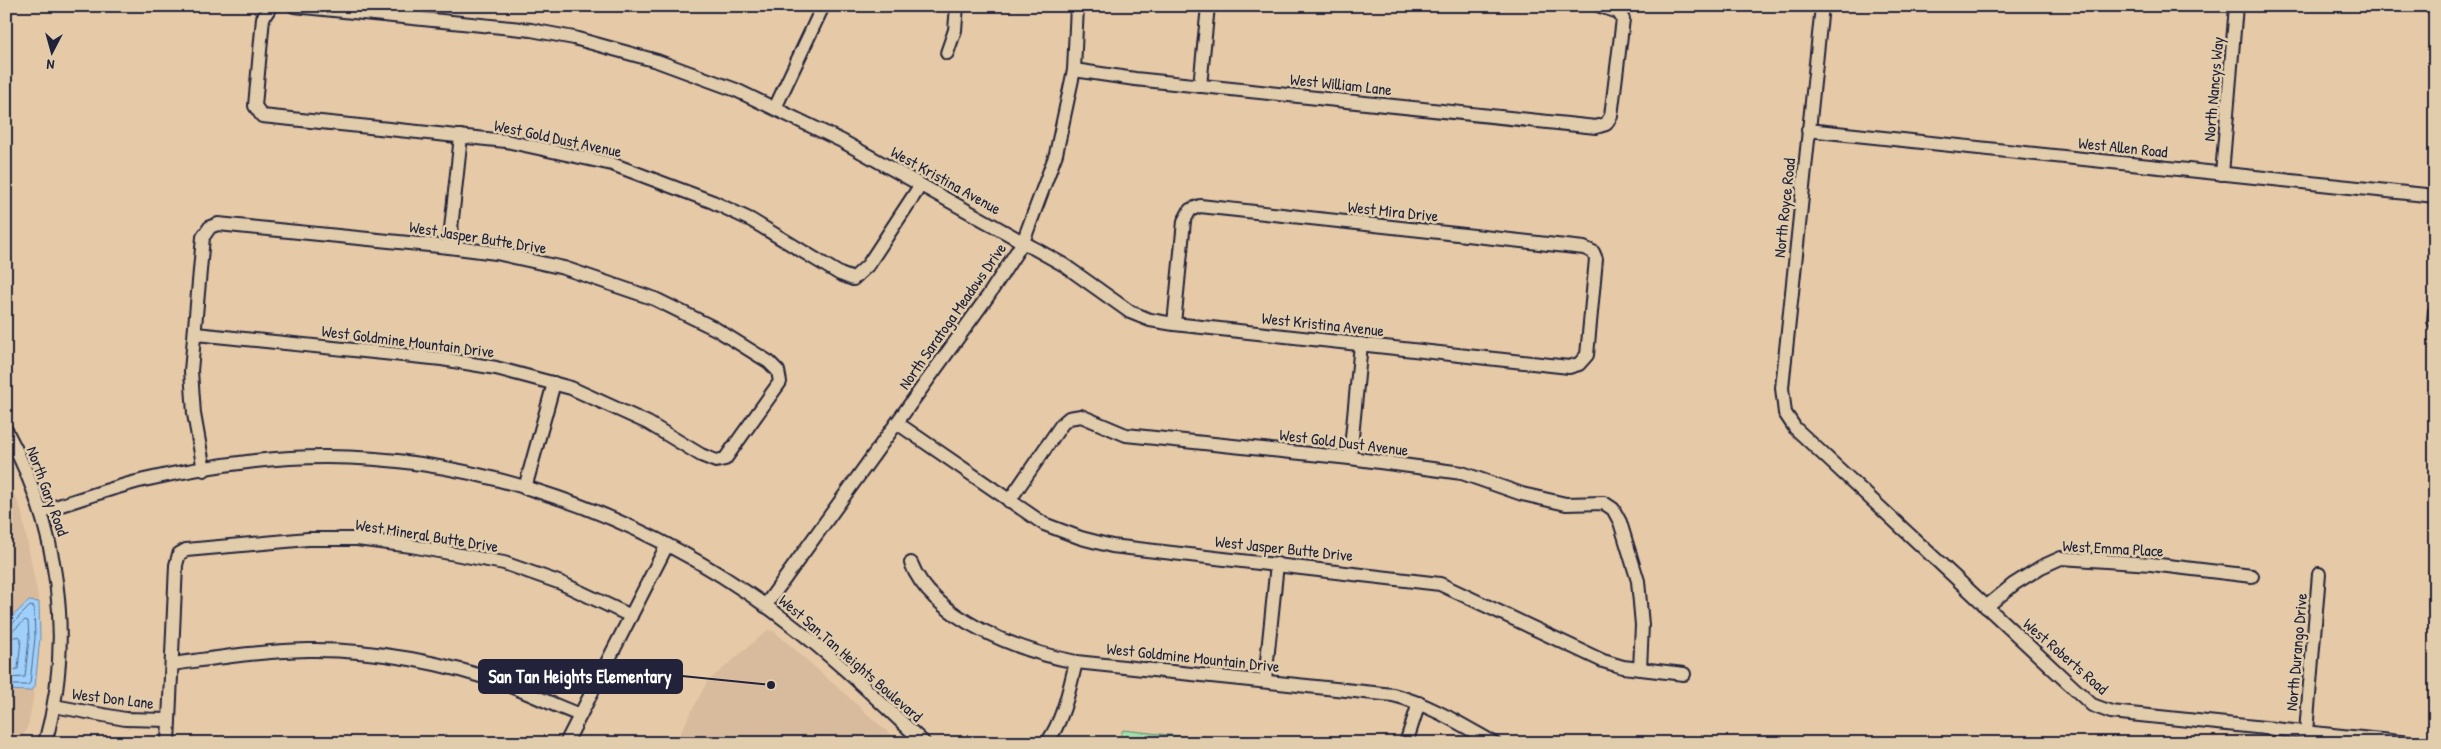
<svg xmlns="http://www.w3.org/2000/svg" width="2441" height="749" font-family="'Patrick Hand',sans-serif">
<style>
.built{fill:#d8bb9c}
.green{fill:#a0e1aa;stroke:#618272}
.water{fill:#9ed0fb;stroke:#6c8aae}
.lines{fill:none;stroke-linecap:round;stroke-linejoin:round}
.shore{stroke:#546888;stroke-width:1}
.minor-casing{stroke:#22223b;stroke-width:16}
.minor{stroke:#e1ccab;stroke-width:12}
.labels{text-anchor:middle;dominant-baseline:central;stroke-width:5;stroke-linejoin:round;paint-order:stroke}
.street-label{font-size:16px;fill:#22223b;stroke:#e1ccab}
.leader{fill:none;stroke:#22223b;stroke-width:2}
.callout-dot{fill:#22223b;stroke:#e1ccab;stroke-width:2}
.callout{fill:#22223b;stroke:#22223b;stroke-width:2}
.callout-label{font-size:18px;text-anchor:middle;font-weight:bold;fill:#fff}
</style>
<rect width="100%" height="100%" fill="#e6caa7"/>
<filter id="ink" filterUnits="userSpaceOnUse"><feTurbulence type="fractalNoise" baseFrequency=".02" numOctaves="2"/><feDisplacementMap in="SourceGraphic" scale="10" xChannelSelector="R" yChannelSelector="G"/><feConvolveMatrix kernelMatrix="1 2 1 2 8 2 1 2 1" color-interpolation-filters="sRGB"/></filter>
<g filter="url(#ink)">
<g class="built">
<path d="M6 477 21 509 39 602 40 638 35 687 29 722 21 743H6Z"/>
<path d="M768 630 774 631 900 743H675L707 682Z"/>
</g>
<path class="green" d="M1123 730 1243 743H1117Z"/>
<path class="water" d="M29 601 39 602 40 638 35 687 30 691 6 690V622Z"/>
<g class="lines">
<g class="shore">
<path d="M6 625 12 624 30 606 34 607 35 638 30 683 28 685H6"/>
<path d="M6 632 14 630 25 620 28 621 29 638 25 677 6 678"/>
<path d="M6 639 19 636 21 639 18 669 6 671"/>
</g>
<g class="minor-casing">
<g id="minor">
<path d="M271 6 263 18 255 106 262 116 506 141 612 164 713 202 751 220 840 274 853 279 868 265 920 186"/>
<path d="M294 6 531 30 574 38 657 61 695 75 736 90 842 141 1064 265 1130 312 1150 320 1174 324 1569 367 1579 364 1587 355 1596 259 1593 252 1584 248 1200 206 1190 210 1184 221 1174 324"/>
<path d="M1822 6 1782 388 1785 413 1795 428 2092 705 2111 712 2410 743"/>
<path d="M947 53 955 30 957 6"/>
<path d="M1074 70 1135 79 1596 127 1606 124 1611 116 1623 19 1618 12 1600 6"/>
<path d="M1200 86 1208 6"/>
<path d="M775 108 823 6"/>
<path d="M1808 130 2435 196"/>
<path d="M2222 174 2236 6"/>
<path d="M449 247 461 136"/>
<path d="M2434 321 2435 311"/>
<path d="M196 334 442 359 496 368 571 388 648 423 701 455 716 461 725 459 780 382 778 371 769 362 716 329 655 299 564 268 496 253 449 247 218 224 210 227 203 237 191 371 194 414 204 470"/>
<path d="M897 423 1044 524 1081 538 1112 546 1440 584 1603 661 1623 667 1684 674"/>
<path d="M6 430C58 526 75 637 45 743"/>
<path d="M1350 458 1361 344"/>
<path d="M525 488 554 383"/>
<path d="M1009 501 1062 424 1069 418 1081 416 1126 435 1350 458 1462 473 1522 494 1566 504 1604 503 1613 509 1620 522 1638 581 1642 625 1640 669"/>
<path d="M42 511C76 501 110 488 144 480 179 472 220 465 255 461 442 440 638 507 785 620 834 657 879 701 924 743"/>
<path d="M911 563C933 620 1021 651 1076 662L1393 695C1429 704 1462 725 1494 743"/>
<path d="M765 606 988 296 1023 242 1056 154 1074 70 1077 6"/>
<path d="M1986 607 2014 584 2041 567 2061 558 2151 564 2252 576"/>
<path d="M172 664C217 658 262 651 308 650 372 649 450 663 510 686 533 695 556 706 580 715"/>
<path d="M1265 680 1277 564"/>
<path d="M54 706 125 719 169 720"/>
<path d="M2306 732 2319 574"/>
<path d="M168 743 176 565 179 554 186 550 308 539H357L411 546 504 563 561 583 631 616"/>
<path d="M566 743 667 545"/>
<path d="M1047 743C1064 718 1069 690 1076 662"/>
<path d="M1406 743 1419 703"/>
</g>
</g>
<use href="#minor" class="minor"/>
</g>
</g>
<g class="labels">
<g class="street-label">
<text transform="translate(1341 84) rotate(6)">West William Lane</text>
<text transform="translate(2213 89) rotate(-85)">North Nancys Way</text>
<text transform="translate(558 138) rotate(12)">West Gold Dust Avenue</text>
<text transform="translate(2123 147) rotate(6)">West Allen Road</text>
<text transform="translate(946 180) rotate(29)">West Kristina Avenue</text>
<text transform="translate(1784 208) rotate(-84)">North Royce Road</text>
<text transform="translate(1393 211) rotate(6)">West Mira Drive</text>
<text transform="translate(478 237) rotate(9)">West Jasper Butte Drive</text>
<text transform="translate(952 316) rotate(-55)">North Saratoga Meadows Drive</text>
<text transform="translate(1323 324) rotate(6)">West Kristina Avenue</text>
<text transform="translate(408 341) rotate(7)">West Goldmine Mountain Drive</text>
<text transform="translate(1344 442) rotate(7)">West Gold Dust Avenue</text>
<text transform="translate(48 491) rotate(70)">North Gary Road</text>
<text transform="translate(427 535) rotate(9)">West Mineral Butte Drive</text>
<text transform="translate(1284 548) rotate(6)">West Jasper Butte Drive</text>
<text transform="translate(2113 548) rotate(3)">West Emma Place</text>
<text transform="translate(2296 652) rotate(-85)">North Durango Drive</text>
<text transform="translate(2066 656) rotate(41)">West Roberts Road</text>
<text transform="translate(1193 657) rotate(6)">West Goldmine Mountain Drive</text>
<text transform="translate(851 658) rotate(41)">West San Tan Heights Boulevard</text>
<text transform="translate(113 698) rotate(7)">West Don Lane</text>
</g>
</g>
<path class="leader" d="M771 685L682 676"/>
<circle class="callout-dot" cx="771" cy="685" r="5"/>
<rect class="callout" x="479" y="660" width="203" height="33" rx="5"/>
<g class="callout-label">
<text x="580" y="683">San Tan Heights Elementary</text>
</g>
<rect width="2441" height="749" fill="none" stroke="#e1ccab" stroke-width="25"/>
<rect x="12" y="12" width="2416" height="724" fill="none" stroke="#22223b" stroke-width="2" filter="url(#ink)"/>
<g transform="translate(52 52) rotate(186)" stroke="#e1ccab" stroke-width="4" paint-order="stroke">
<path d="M0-4L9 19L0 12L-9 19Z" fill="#22223b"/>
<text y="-8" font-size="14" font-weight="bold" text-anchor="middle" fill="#22223b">N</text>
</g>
</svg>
